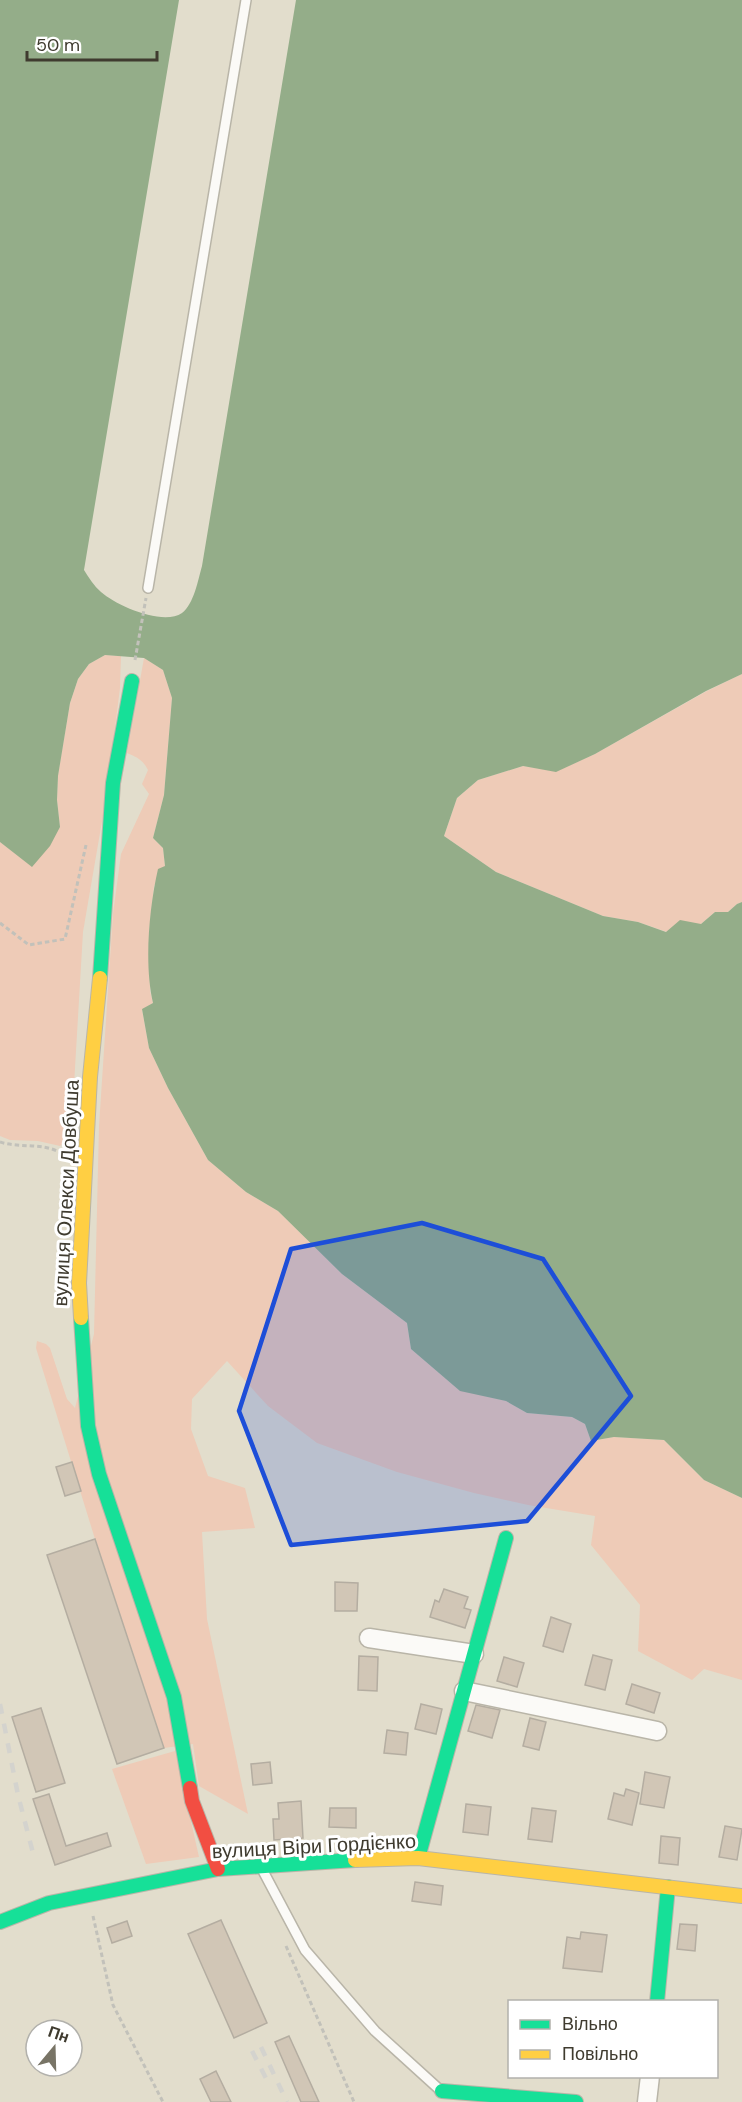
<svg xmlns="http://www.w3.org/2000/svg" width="742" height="2102" font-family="'DM Sans',sans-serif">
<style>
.green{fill:#eecbb7}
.water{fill:#94ad89}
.building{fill:#d1c6b6;stroke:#b4ada1;stroke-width:1.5}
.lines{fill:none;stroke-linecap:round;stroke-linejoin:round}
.lane-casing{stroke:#b9b5a8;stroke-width:12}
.street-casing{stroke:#b9b5a8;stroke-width:21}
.fast-casing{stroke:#b9b5a8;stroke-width:16}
.slow-casing{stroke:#b9b5a8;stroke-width:16}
.jam-casing{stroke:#b9b5a8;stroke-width:16}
.path{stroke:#c2c1ba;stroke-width:3;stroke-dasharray:4.5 3;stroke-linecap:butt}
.lane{stroke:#fbfaf7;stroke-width:9}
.street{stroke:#fbfaf7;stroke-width:18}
.fast{stroke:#16e098;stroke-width:14}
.slow{stroke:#ffcf43;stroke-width:14}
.jam{stroke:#f24e42;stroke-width:14}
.rail{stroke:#d4d3ce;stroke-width:4.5;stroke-dasharray:10 10;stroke-linecap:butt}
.marked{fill:#1d4ed8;fill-opacity:0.2;stroke:#1d4ed8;stroke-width:4.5;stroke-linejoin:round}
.labels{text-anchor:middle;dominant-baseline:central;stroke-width:6;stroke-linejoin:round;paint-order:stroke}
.street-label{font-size:20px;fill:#3f3b2f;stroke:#fff}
</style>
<rect width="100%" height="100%" fill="#e2ddcc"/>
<g class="green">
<path d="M105 655 121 656 120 688 106 798 83 932 71 1136 60 1146 38 1141 10 1140 0 1136V842L32 866 60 827 57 800 58 775 70 703 78 679 89 664Z"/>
<path d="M144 658 163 670 172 698 164 795 153 838 163 848 165 866 154 886 149 933 150 991 153 1003 142 1010 149 1048 168 1088 208 1160 246 1192 278 1211 342 1274 407 1323 411 1349 459 1390 506 1401 527 1413 572 1417 585 1424 591 1441 614 1437 664 1440 704 1480 742 1498V1680L704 1669 692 1680 638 1651 640 1605 591 1545 595 1516 528 1505 474 1493 397 1472 317 1443 268 1406 227 1361 192 1399 191 1429 208 1476 245 1488 255 1528 202 1532 207 1619 248 1814 199 1786 193 1744 164 1748 95 1539 36 1348 37 1341 46 1344 50 1348 67 1399 75 1408 94 1334 99 1126 113 914 121 854 149 794 142 784 148 770C143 760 137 757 127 753Z"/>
<path d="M742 674V902L737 904 728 912H715L701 924 667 932 638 922 603 916 496 872 444 836 457 798 478 780 523 766 557 771 595 754 707 691Z"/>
<path d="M175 1751 199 1857 146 1864 112 1769Z"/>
</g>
<path class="water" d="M0 0H179L84 570C89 578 94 586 101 592 117 606 163 626 182 613 194 604 198 580 202 566L296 0H742V674L706 691 595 754 556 772 523 766 478 780 457 798 444 836 496 872 603 916 638 922 666 932 680 920 701 924 715 912H728L737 904 742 902V1498L704 1480 664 1440 614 1437 591 1441 585 1424 572 1417 527 1413 506 1401 460 1391 411 1349 407 1323 342 1274 278 1211 246 1192 208 1160 168 1088 149 1048 142 1009 153 1003C144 965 149 908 158 869L165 866 163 848 153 838 164 795 172 698 163 670 144 658 105 655 89 664 78 679 70 703 58 776 57 800 60 827 50 846 32 867 0 842Z"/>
<g class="building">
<path d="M72 1462 81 1491 65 1496 56 1467Z"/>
<path d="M95 1539 164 1748 117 1764 47 1555Z"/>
<path d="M335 1582 358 1583 357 1611H335Z"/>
<path d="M444 1589 468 1597 464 1608 471 1610 465 1628 430 1617 435 1600 439 1602Z"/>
<path d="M551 1617 571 1624 563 1652 543 1646Z"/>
<path d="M593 1655 612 1660 605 1690 585 1685Z"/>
<path d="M359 1656 378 1657 377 1691 358 1690Z"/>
<path d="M504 1657 524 1663 517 1687 497 1681Z"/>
<path d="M632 1684 660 1693 654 1713 626 1704Z"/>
<path d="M421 1704 442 1709 436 1734 415 1729Z"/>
<path d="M476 1705 500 1710 492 1738 468 1731Z"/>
<path d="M41 1708 65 1783 36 1792 12 1717Z"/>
<path d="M530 1718 546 1722 539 1750 523 1746Z"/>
<path d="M387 1730 408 1733 406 1755 384 1753Z"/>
<path d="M270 1762 272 1783 253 1785 251 1764Z"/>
<path d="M645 1772 670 1777 664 1808 640 1804Z"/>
<path d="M626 1789 639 1793 632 1825 608 1819 614 1793 624 1796Z"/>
<path d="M49 1794 66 1846 107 1833 111 1846 55 1865 33 1799Z"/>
<path d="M301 1801 303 1838 274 1840 273 1819H279L278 1803Z"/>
<path d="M466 1804 491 1807 488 1835 463 1832Z"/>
<path d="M330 1808H356V1828L329 1827Z"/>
<path d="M532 1808 556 1811 552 1842 528 1839Z"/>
<path d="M725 1826 742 1829 737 1860 719 1857Z"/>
<path d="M661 1836 680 1838 678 1865 659 1863Z"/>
<path d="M415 1882 443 1886 441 1905 412 1901Z"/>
<path d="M221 1920 267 2023 234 2038 188 1934Z"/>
<path d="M127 1921 132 1936 112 1943 107 1928Z"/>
<path d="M680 1924 697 1925 695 1951 677 1949Z"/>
<path d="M581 1932 607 1935 602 1972 563 1968 567 1937 580 1939Z"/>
<path d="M289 2036 319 2102H301L275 2042Z"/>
<path d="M216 2071 231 2102H211L200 2079Z"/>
</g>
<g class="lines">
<g class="lane-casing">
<g id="lane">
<path d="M148 588 246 0"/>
<path d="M262 1869 305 1950 375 2031 440 2090"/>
</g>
</g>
<g class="street-casing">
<g id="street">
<path d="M369 1638 474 1654"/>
<path d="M464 1691 657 1731"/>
<path d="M647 2102 650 2076"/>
</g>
</g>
<g class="fast-casing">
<g id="fast">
<path d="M100 978 113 783 132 681"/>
<path d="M81 1318 88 1426 99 1474 174 1697 190 1788"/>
<path d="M418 1858 506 1538"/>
<path d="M0 1922 49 1903 218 1869 355 1860"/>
<path d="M657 2002 668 1887"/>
<path d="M442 2091 576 2102"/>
</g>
</g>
<g class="slow-casing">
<g id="slow">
<path d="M81 1318 79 1283 90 1077 100 978"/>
<path d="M355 1860 418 1858 742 1896"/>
</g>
</g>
<g class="jam-casing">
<path id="jam" d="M190 1788 192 1801 218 1869"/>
</g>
<g class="path">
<path d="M135 660 146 598"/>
<path d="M0 923 29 945 65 939 86 845"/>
<path d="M0 1142C21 1149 49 1141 66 1157"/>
<path d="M93 1916 113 2005 163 2102"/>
<path d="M286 1946 354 2102"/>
</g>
<use href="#lane" class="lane"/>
<use href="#street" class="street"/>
<use href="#fast" class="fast"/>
<use href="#slow" class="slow"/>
<use href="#jam" class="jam"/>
<g class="rail">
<path d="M0 1704 18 1795 34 1857"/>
<path d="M261 2047 287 2102"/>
<path d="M252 2051 270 2086"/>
</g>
</g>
<path class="marked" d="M422 1223 543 1259 631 1396 527 1521 291 1545 239 1411 291 1249Z"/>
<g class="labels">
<g class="street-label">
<text transform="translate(66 1193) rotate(-87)">вулиця Олекси Довбуша</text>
<text transform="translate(314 1846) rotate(-3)">вулиця Віри Гордієнко</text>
</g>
</g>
<rect x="508" y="2000" width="210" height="78" fill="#ffffff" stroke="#b2b1ac" stroke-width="1.5"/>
<rect x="520" y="2020" width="30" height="9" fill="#16e098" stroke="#b2b1ac" stroke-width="1.5"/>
<text x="562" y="2030" font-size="18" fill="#3f3b2f">Вільно</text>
<rect x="520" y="2050" width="30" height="9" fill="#ffcf43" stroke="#b2b1ac" stroke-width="1.5"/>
<text x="562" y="2060" font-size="18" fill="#3f3b2f">Повільно</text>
<g transform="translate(54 2048) rotate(19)"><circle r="28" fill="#ffffff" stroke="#b2b1ac" stroke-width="1.5"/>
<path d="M0-4.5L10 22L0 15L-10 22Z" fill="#787466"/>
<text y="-9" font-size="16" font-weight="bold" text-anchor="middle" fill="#3f3b2f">Пн</text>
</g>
<path d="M27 51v9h130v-9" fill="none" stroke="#3f3b2f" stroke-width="3"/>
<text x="36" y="51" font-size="18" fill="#3f3b2f" stroke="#ffffff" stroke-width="4.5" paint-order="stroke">50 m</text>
</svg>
